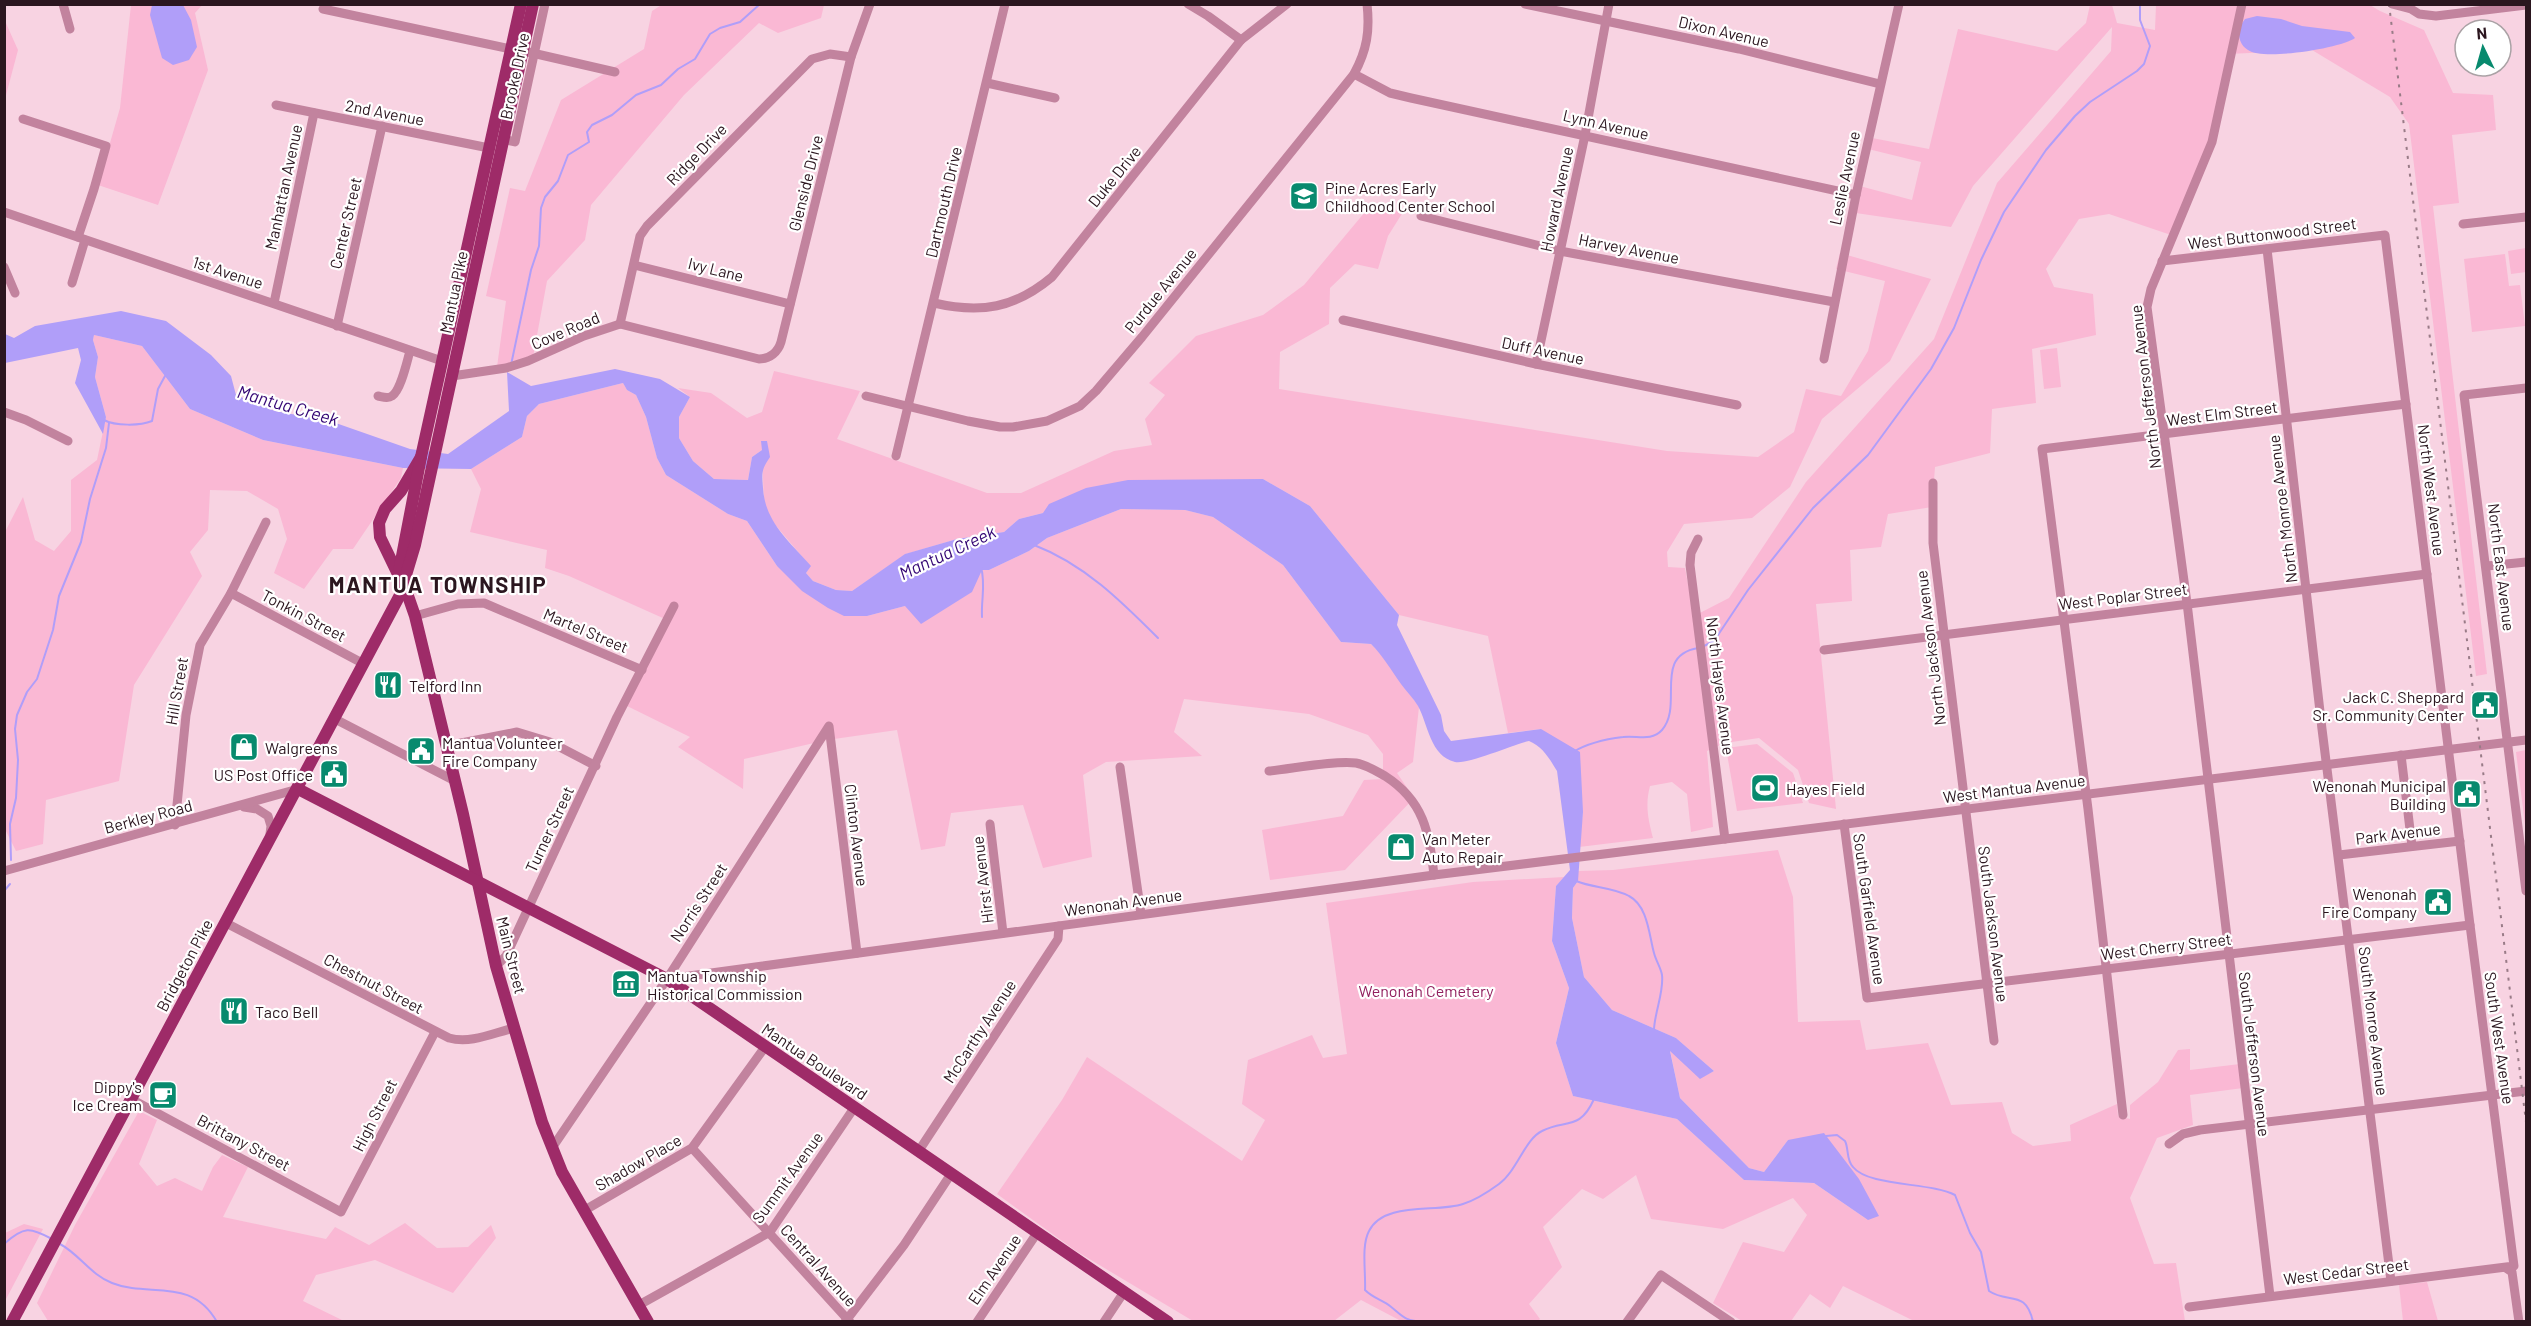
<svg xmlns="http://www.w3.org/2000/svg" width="2531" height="1326" font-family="Barlow,sans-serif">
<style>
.green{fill:#fab8d4}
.water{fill:#b09ef9}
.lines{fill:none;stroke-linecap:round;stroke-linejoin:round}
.stream{stroke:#b09ef9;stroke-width:2}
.minor{stroke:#c2839e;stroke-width:9}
.major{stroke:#9e2b68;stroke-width:12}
.rail{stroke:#997b87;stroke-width:2;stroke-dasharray:3 6;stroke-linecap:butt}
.labels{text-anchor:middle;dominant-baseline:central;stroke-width:4.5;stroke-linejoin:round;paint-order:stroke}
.street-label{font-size:16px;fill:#2b161f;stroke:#fff}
.poi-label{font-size:16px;fill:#2b161f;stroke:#fff;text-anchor:start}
.park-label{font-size:16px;fill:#911f5e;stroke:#fff}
.water-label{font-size:18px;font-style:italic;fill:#340674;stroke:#fff}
.district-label{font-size:22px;font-weight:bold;letter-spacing:1.5px;fill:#2b161f;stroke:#fff}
</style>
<rect width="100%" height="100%" fill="#f8d3e2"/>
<g class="green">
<path d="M663 4 824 5 821 18 778 33 759 23 684 95 591 205 585 240 547 281 533 357 497 367 506 301 486 296 510 188 525 191 561 100 644 49 652 11Z"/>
<path d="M131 5H202L195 13 208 70 158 205 98 185 120 108Z"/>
<path d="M2090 5H2112L2117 23 2155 30 2156 5H2370L2380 11 2424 30 2453 93 2493 95 2496 130 2452 135 2459 203 2433 206 2487 674 2476 676 2409 124 2390 97 2312 50 2228 54 2208 151 2171 235 2109 214 2079 219 2046 269 2054 287 2093 294 2096 335 2032 349 2036 403 1992 409 1990 453 1935 467 1932 507 1888 514 1881 547 1850 550 1852 601 1816 604 1836 809 1809 803 1798 770 1759 738 1725 743 1707 751 1713 827 1691 832 1687 794 1672 782 1650 786C1645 805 1648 819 1653 838L1579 847 1583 812 1541 729 1508 733 1488 636 1399 615 1310 506 1263 479 1043 513 1019 519 1004 532 957 539 906 554 852 591 836 590 813 581 806 573 810 566 772 521 764 505 762 450 752 457 748 480 714 479 693 461 679 438V417L690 397 678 388 711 393 747 418 762 412 774 371 860 391 837 439 987 493H1021L1114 451 1152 445 1145 419 1165 395 1149 383 1196 336 1263 315 1304 285 1370 206 1403 212 1388 236 1378 269 1355 264 1330 288 1329 324 1280 352 1279 389 1667 451 1758 457 1794 432 1806 389 1841 396 1868 351 1885 281 1836 269 1840 253 1931 279 1890 361 1822 419 1790 487 1752 518 1684 524 1667 552 1668 567 1685 568 1694 616 1729 598 1806 482 1934 339 1997 183 2111 51 2112 27 1973 186 1951 227 1849 212 1856 185 1912 200 1921 162 1864 148 1867 137 1929 149 1958 29 2057 51 2086 23Z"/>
<path d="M5 21 18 50 5 99 4 21Z"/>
<path d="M2526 248V272L2511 274 2508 251Z"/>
<path d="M2505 254 2509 286 2520 285 2525 326 2472 332 2464 259Z"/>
<path d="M94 335 142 346 190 409 263 440 403 468 401 478 353 549H333L304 589 274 573 287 539 278 509 247 491 210 490 208 530 190 552 202 576 134 685 119 781 46 800 43 844 16 851 4 827 5 532 23 497 35 540 54 551 71 531V480L97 460 106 417 95 377 98 357 93 340Z"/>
<path d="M2057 348 2061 387 2044 389 2040 350Z"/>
<path d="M623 383 627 390 636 395 646 417 657 458 666 475 728 514 747 521 777 566 867 616 905 606 979 575 982 570H989L1029 551 1047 538 1121 509 1185 510 1213 517 1283 565 1341 642 1371 644 1382 655 1419 707 1413 762 1397 773 1414 798 1345 870 1270 880 1262 830 1343 816 1364 780 1383 779V754L1368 735 1309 714 1184 699 1174 732 1202 756 1106 762 1083 775 1092 857 1043 868 1023 805 951 813 945 846 921 850 897 730 827 740 744 759 743 789 678 747 690 737 623 704 665 619 569 576 545 568 547 550 470 532 481 489 471 469 522 437 527 416 539 404Z"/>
<path d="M1757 744 1793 773 1803 803 1737 811 1726 748Z"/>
<path d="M2526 750V833L2516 752Z"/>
<path d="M1778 850 1793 897 1798 1022 1860 1020 1866 1050 1928 1043 1951 1105 2002 1102 2012 1133 2033 1146 2071 1141 2070 1125 2117 1104 2118 1116 2130 1119V1105L2158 1082 2178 1050 2190 1049V1070L2240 1064 2243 1088 2190 1095 2193 1125 2157 1138 2130 1198 2154 1264 2176 1263 2185 1321H1914L1843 1286 1830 1308 1810 1294 1791 1321H1742L1713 1303 1743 1242 1784 1252 1807 1215 1793 1198 1723 1229 1651 1219 1636 1175 1603 1199 1582 1189 1543 1227 1562 1267 1529 1304 1540 1319 1538 1321H1401L1361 1300 1334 1321H1193L1076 1251 997 1194 1062 1100 1087 1057 1242 1161 1265 1120 1242 1104 1248 1060 1312 1035 1323 1058 1347 1054 1326 903 1473 882 1564 877 1556 886 1552 941 1569 988 1556 1043 1573 1096 1677 1119 1744 1180 1814 1183 1868 1220 1788 1140 1764 1172 1749 1168 1680 1098 1670 1050 1700 1078 1714 1071 1676 1038 1612 1010 1584 977 1572 918 1573 888 1578 881V871L1613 870Z"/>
<path d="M139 1111 157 1120 139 1164 157 1186 175 1178 202 1191 213 1167 222 1155 248 1167 223 1217 326 1239 335 1227 369 1245 405 1223 437 1248 468 1247 491 1225 496 1238 453 1293 375 1260 316 1275 303 1301 344 1321H48L37 1303 75 1225Z"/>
<path d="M24 1224 43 1229 5 1301V1233Z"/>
<path d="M2427 1282 2438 1321H2403L2399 1285Z"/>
</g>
<g class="water">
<path d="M152 5H183L191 20 197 47 189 60 173 65 162 58 150 15Z"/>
<path d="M2257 16 2281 19 2302 26 2350 32 2355 38C2342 48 2263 61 2248 50 2240 45 2239 38 2238 29L2245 19Z"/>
<path d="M121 311 166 321 211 355 231 376 236 395 275 411 330 421 410 449 448 454 509 411 507 372 531 386 615 369 660 379 690 397 679 417V438L693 461 714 479 748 480 752 457 762 450 761 441H767L770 457C761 470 762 473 763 488 765 522 789 541 811 566L806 573 813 581 836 590 852 591 905 554 957 539 1004 532 1019 519 1043 513 1049 504 1086 488 1128 480 1263 479 1310 506 1399 615 1397 625 1441 715 1444 731 1451 741 1541 729 1580 752 1583 812 1578 881 1573 888 1572 918 1584 977 1612 1010 1676 1038 1714 1071 1700 1079 1670 1051 1680 1098 1749 1168 1764 1172 1788 1140 1824 1133 1859 1179 1879 1216 1868 1220 1814 1183 1744 1180 1677 1119 1573 1096 1556 1043 1569 988 1552 941 1556 886 1570 870 1557 771C1549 758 1543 747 1529 741 1512 745 1467 765 1455 762 1430 756 1428 724 1418 706 1413 698 1407 692 1401 684 1391 670 1383 656 1371 644L1341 642 1283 565 1213 517 1185 510 1121 509 1047 538 1029 551 989 570H982L972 592 921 624 905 606 867 616H844L828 608 802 591 777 566 747 521 728 514 666 475 657 458 646 417 636 395 627 390 623 383 539 404 527 416 522 437 471 469 403 468 263 440 190 409 142 346 94 335 93 340 98 357 95 377 106 417 103 434 75 383 81 360 78 348 5 363V334L14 338 35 326Z"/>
</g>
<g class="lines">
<g class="stream">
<path d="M511 365 531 270 539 246 541 208 545 197 558 181 568 155 589 142 587 132 592 125 612 115 636 95 661 85 678 69 695 59 710 34 720 28 740 22 760 4"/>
<path d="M104 420C115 426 140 426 152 421L158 389 165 376"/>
<path d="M1034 545C1084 564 1121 601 1158 638"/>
<path d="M981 567C986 585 981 599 982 617"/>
<path d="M1704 646 1714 641 1748 590 1813 508 1868 455 1931 369 1954 328 1981 260 2004 212 2046 150 2075 116 2090 102 2137 71 2144 64 2150 46 2140 20V4"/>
<path d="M1573 752C1588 743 1606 739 1623 737 1637 735 1651 742 1662 730 1684 705 1652 656 1698 648"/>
<path d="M11 860 10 824 16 798 18 760 15 729 17 715 27 692 37 679 53 630 59 596 81 542 90 499 106 448 109 423"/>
<path d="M1576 881C1593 888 1613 887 1629 896 1648 906 1649 935 1654 953 1656 961 1661 968 1662 975 1664 992 1655 1011 1654 1029"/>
<path d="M4 891 10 884"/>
<path d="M1826 1136 1837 1135 1845 1141C1849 1149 1846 1160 1853 1167 1869 1187 1931 1182 1955 1195L1970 1233 1981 1252 1989 1291C2008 1304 2026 1289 2033 1322"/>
<path d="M4 1244C24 1226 30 1227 52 1239"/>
<path d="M60 1244C79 1254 91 1275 112 1283 149 1298 191 1276 217 1322"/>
<path d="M1424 1322C1403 1320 1405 1318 1390 1306 1382 1300 1373 1298 1365 1290 1366 1272 1361 1246 1369 1231 1384 1201 1436 1213 1463 1204 1476 1200 1488 1192 1499 1184 1517 1171 1525 1139 1542 1131 1565 1119 1580 1131 1594 1099"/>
</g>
<g class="minor">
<path d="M63 4 70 29"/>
<path d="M1188 4 1208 16 1241 40"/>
<path d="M1525 4 1739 49 1880 84"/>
<path d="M2242 4 2212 142 2151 289 2147 307 2187 603 2270 1296"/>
<path d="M2392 4 2411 9 2419 14 2436 16 2526 5"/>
<path d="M323 9 511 49"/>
<path d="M528 52 615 72"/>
<path d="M1354 74 1390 93 1411 98 1856 195"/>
<path d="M987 83 1055 98"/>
<path d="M276 105 489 148"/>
<path d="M23 119 106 146 94 189 78 237"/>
<path d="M503 139 515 142 545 4"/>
<path d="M4 212 442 361"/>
<path d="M1421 216 1560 251 1834 302"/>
<path d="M2463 224 2526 217"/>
<path d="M2267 249 2322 729 2391 1281"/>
<path d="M2162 261 2385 235 2470 925 2514 1266 2189 1307"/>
<path d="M634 265 790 304"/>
<path d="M4 267 15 293"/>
<path d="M72 283 85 240"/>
<path d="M274 303 314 113"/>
<path d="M934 303C981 314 1015 308 1052 277L1241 40 1287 4"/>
<path d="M1343 320 1536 364 1737 405"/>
<path d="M620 324 640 236 647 226 812 59 830 54 851 57"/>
<path d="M337 326 382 126"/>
<path d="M1824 359 1856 195 1899 4"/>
<path d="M1536 364 1585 135 1609 4"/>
<path d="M452 376 506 368 528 361 584 336 620 324 759 359C770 359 778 352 781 342L851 57 870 4"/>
<path d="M2526 388 2464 395 2526 891"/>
<path d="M378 396C383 397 388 399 392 396 401 390 407 361 410 351"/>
<path d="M866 396 968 421 1000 427H1013L1047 421 1080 406 1096 391 1142 337 1354 74C1367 50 1370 31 1367 4"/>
<path d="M4 412 26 420 68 441"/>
<path d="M896 456 1005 4"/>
<path d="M1933 483V543L1994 1041"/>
<path d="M1698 539 1691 553 1690 565 1725 839"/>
<path d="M2487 566 2526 562"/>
<path d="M231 593 364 664"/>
<path d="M415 616 458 604 484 603 642 670"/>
<path d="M1824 650 2427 574"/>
<path d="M335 719 455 781"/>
<path d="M446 746 517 732 550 742 596 766"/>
<path d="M2401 755 2412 846"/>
<path d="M1120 767 1141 914"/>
<path d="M1269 771C1291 769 1335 760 1356 763 1367 765 1376 771 1385 776 1424 801 1429 832 1434 875"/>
<path d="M244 807 257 809 268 816 271 826 270 834"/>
<path d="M990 824 1003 933"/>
<path d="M1844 824 1867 998 2470 925"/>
<path d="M175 825 186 715 200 645 231 593 266 522"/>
<path d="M2339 855 2460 841"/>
<path d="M4 871 298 789"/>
<path d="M226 923 449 1038C471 1044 493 1033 514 1028"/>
<path d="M496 966 506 956 617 717 674 606"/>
<path d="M667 979 1434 875 2526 740"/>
<path d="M131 1099 341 1212 435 1032"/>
<path d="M2123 1115 2088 809 2042 449 2406 404"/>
<path d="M2169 1144 2183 1134 2200 1130 2526 1091"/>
<path d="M552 1148 667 979 829 726 857 953"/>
<path d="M692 1148 850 1322"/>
<path d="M918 1152 1058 939 1059 926"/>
<path d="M585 1210 692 1148 765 1047"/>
<path d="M2506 1268 2512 1272 2519 1322"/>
<path d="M639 1305 770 1232 854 1108"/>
<path d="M845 1322 904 1245 951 1174"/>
<path d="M977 1322 1037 1233"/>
<path d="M1104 1322 1124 1292"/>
<path d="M1627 1322 1661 1275 1731 1322"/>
</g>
<g class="major">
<path d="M421 457 401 491 385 509 379 523 380 537 407 593 415 616 463 814 496 966 542 1122 562 1172 648 1322"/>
<path d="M398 577 421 457 521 4"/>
<path d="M298 789 667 979 1168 1322"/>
<path d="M12 1322 400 595 415 545 533 4"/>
</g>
<path class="rail" d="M2389 4 2526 1122"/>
</g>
<defs>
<g id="school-square" transform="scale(1.5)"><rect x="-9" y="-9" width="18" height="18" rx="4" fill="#088a6e" stroke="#fff"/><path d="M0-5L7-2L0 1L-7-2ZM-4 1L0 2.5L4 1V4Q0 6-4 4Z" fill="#fff"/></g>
<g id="restaurant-square" transform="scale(1.5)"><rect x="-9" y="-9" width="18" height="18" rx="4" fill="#088a6e" stroke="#fff"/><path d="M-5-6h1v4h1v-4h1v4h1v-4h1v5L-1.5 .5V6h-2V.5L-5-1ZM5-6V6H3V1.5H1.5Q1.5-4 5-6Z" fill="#fff"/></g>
<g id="civic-square" transform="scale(1.5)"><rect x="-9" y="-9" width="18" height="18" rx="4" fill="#088a6e" stroke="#fff"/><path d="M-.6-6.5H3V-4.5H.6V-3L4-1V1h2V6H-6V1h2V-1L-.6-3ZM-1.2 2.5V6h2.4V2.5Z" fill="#fff"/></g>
<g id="shop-square" transform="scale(1.5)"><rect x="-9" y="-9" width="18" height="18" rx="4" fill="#088a6e" stroke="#fff"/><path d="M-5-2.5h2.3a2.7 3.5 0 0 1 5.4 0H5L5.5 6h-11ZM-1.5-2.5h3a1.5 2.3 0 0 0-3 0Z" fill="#fff"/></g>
<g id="stadium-square" transform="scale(1.5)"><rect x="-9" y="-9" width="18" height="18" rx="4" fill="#088a6e" stroke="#fff"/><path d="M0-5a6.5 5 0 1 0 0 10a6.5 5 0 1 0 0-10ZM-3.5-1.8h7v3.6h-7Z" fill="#fff"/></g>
<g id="museum-square" transform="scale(1.5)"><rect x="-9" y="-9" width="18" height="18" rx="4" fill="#088a6e" stroke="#fff"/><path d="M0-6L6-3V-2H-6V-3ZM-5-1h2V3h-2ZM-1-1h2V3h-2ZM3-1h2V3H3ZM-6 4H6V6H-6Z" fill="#fff"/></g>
<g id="cafe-square" transform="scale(1.5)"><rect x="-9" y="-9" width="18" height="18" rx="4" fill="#088a6e" stroke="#fff"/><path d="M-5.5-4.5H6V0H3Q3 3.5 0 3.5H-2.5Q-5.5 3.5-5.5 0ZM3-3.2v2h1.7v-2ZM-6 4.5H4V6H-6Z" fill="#fff"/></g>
</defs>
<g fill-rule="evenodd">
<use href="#school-square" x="1304" y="196"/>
<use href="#restaurant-square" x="388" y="685"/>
<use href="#civic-square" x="2485" y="705"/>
<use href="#shop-square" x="244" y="747"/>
<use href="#civic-square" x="421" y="751"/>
<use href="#civic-square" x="334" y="774"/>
<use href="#stadium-square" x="1765" y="788"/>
<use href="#civic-square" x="2467" y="794"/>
<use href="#shop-square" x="1401" y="847"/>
<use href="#civic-square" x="2438" y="902"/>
<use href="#museum-square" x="626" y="984"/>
<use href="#restaurant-square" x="234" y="1011"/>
<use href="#cafe-square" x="163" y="1095"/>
</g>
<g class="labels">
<g class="street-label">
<text transform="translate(1724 31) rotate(13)">Dixon Avenue</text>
<text transform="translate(514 76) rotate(-78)">Brooke Drive</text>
<text transform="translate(385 112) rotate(11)">2nd Avenue</text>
<text transform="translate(1606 124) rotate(13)">Lynn Avenue</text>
<text transform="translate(696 154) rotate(-46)">Ridge Drive</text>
<text transform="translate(1114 176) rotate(-51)">Duke Drive</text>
<text transform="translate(1844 178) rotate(-78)">Leslie Avenue</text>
<text transform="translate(805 183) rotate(-76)">Glenside Drive</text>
<text transform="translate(283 187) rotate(-78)">Manhattan Avenue</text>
<text transform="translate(1556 199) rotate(-78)">Howard Avenue</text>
<text transform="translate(943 202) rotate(-77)">Dartmouth Drive</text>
<text transform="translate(345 223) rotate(-77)">Center Street</text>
<text transform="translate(2272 233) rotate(-7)">West Buttonwood Street</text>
<text transform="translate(1629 248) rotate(11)">Harvey Avenue</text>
<text transform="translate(716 269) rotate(14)">Ivy Lane</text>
<text transform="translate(228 272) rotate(18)">1st Avenue</text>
<text transform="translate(1160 290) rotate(-51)">Purdue Avenue</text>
<text transform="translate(453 292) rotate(-78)">Mantua Pike</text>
<text transform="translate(565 330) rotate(-23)">Cove Road</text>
<text transform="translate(1543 350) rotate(12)">Duff Avenue</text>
<text transform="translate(2145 387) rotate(-97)">North Jefferson Avenue</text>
<text transform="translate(2222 413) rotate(-7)">West Elm Street</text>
<text transform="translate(2432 490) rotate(83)">North West Avenue</text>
<text transform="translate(2282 509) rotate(-97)">North Monroe Avenue</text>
<text transform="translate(2502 567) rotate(83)">North East Avenue</text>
<text transform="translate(2123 596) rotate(-7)">West Poplar Street</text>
<text transform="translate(304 615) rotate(28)">Tonkin Street</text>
<text transform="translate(586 630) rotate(23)">Martel Street</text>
<text transform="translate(1930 648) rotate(-97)">North Jackson Avenue</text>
<text transform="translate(1721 686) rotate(83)">North Hayes Avenue</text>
<text transform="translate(176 691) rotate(-80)">Hill Street</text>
<text transform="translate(2014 788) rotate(-7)">West Mantua Avenue</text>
<text transform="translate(148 816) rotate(-15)">Berkley Road</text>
<text transform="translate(549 829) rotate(-65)">Turner Street</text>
<text transform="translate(2398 833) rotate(-7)">Park Avenue</text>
<text transform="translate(857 835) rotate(83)">Clinton Avenue</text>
<text transform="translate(982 880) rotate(-97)">Hirst Avenue</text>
<text transform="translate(698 902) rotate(-57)">Norris Street</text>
<text transform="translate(1123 902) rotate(-8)">Wenonah Avenue</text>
<text transform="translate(1870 909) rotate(82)">South Garfield Avenue</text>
<text transform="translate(1994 924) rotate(83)">South Jackson Avenue</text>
<text transform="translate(2166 946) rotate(-7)">West Cherry Street</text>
<text transform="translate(512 955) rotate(76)">Main Street</text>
<text transform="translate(184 965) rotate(-62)">Bridgeton Pike</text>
<text transform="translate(374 983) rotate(28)">Chestnut Street</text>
<text transform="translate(2374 1021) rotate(83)">South Monroe Avenue</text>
<text transform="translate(979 1031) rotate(-57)">McCarthy Avenue</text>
<text transform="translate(2500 1038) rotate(82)">South West Avenue</text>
<text transform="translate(2255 1054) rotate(83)">South Jefferson Avenue</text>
<text transform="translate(815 1061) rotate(34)">Mantua Boulevard</text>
<text transform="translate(374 1115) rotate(-63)">High Street</text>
<text transform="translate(244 1142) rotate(28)">Brittany Street</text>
<text transform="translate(638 1162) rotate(-30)">Shadow Place</text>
<text transform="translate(787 1177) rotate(-54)">Summit Avenue</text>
<text transform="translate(819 1265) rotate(48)">Central Avenue</text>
<text transform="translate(994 1269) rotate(-56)">Elm Avenue</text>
<text transform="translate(2346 1271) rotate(-7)">West Cedar Street</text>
</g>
<g class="poi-label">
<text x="1325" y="187">Pine Acres Early<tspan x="1325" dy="18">Childhood Center School</tspan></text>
<text x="409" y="685">Telford Inn</text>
<text x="2464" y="696" text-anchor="end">Jack C. Sheppard<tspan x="2464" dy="18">Sr. Community Center</tspan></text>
<text x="442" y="742">Mantua Volunteer<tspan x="442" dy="18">Fire Company</tspan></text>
<text x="265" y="747">Walgreens</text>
<text x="313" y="774" text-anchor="end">US Post Office</text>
<text x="2446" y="785" text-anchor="end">Wenonah Municipal<tspan x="2446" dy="18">Building</tspan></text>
<text x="1786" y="788">Hayes Field</text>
<text x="1422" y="838">Van Meter<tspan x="1422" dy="18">Auto Repair</tspan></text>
<text x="2417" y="893" text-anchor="end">Wenonah<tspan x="2417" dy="18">Fire Company</tspan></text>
<text x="647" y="975">Mantua Township<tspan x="647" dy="18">Historical Commission</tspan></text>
<text x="255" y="1011">Taco Bell</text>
<text x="142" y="1086" text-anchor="end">Dippy's<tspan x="142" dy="18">Ice Cream</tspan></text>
</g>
<g class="park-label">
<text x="1426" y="990">Wenonah Cemetery</text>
</g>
<g class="water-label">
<text transform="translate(288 405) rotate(16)">Mantua Creek</text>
<text transform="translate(947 552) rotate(-25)">Mantua Creek</text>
</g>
<g class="district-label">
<text x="438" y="584">MANTUA TOWNSHIP</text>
</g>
</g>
<rect width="2531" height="1326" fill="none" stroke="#2b161f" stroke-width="12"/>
<g transform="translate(2483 48) rotate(355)"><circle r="28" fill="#ffffff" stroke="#aaa2a5" stroke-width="1.5"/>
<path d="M0-4.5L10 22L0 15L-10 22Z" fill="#088a6e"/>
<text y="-9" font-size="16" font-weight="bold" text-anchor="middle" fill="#2b161f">N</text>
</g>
</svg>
